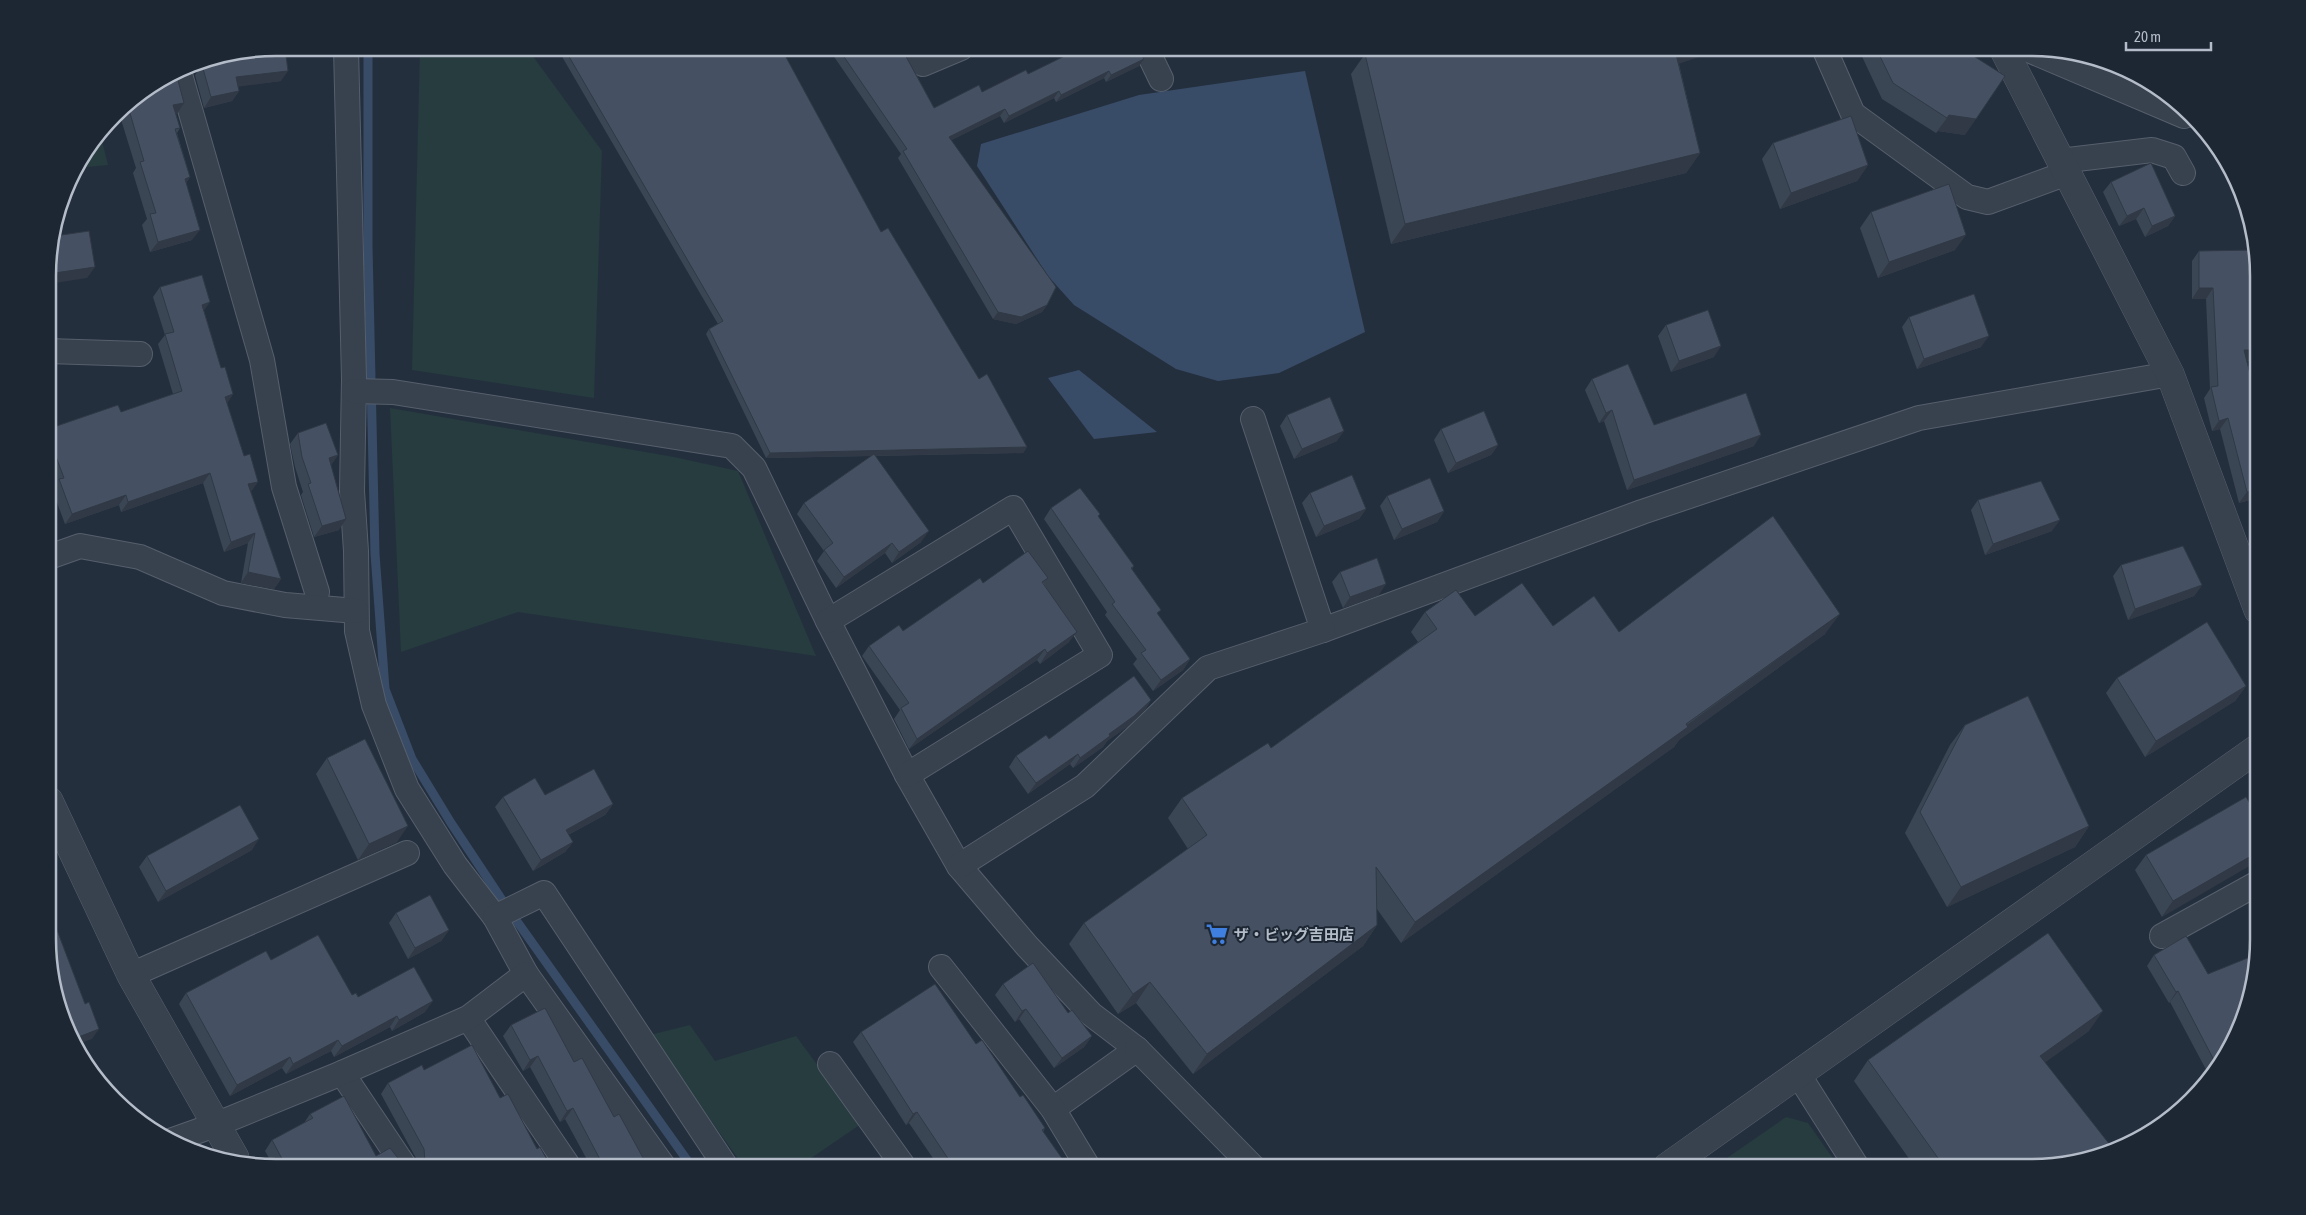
<svg xmlns="http://www.w3.org/2000/svg" width="2306" height="1215" font-family="'Asap Condensed','Noto Sans JP',sans-serif">
<style>
.green{fill:#263c3f}
.water{fill:#394c67}
.lines{fill:none;stroke-linecap:round;stroke-linejoin:round}
.stream{stroke:#394c67;stroke-width:9}
.minor-casing{stroke:#565f6c;stroke-width:26}
.tertiary-casing{stroke:#565f6c;stroke-width:29}
.minor{stroke:#38414e;stroke-width:24}
.tertiary{stroke:#38414e;stroke-width:28}
.wall{fill:#3b4654}
.shaded-wall{fill:#303945}
.building{fill:#455162;stroke:#303945}
.labels{text-anchor:middle;dominant-baseline:central;stroke-width:4;stroke-linejoin:round;paint-order:stroke}
.poi-label{font-size:15px;font-weight:bold;fill:#b4bcc9;stroke:#1d2633;text-anchor:start}
.rim{fill:none;stroke:#b4bcc9;stroke-width:2.5}
</style>
<rect width="100%" height="100%" fill="#242f3e"/>
<g class="green">
<path d="M420 48H527L602 151 594 398 412 370Z"/>
<path d="M101 137 108 165 77 168Z"/>
<path d="M390 408 674 457 738 471 816 656 518 612 401 652Z"/>
<path d="M690 1025 715 1061 796 1036 861 1124 798 1167H744L650 1035Z"/>
<path d="M1786 1117 1808 1123 1839 1167H1714Z"/>
</g>
<g class="water">
<path d="M1305 71 1365 332 1279 373 1218 381 1176 369 1074 305 1048 276 977 166 981 144 1139 95Z"/>
<path d="M1079 370 1157 432 1094 439 1048 378Z"/>
</g>
<g class="lines">
<g class="stream">
<path d="M368 48V247L375 554 385 689 412 759 451 823 506 906 692 1167"/>
<path d="M2127 70 2136 75"/>
</g>
<g class="minor-casing">
<g id="minor">
<path d="M346 48 354 379 352 491 356 551 357 631 374 705 407 789 455 865 495 917"/>
<path d="M915 48 923 64 961 48"/>
<path d="M1146 48 1161 79"/>
<path d="M1824 48 1853 114 1967 197 1988 202 2067 173"/>
<path d="M2024 48 2184 116 2189 114"/>
<path d="M179 71 262 360 284 487 317 592"/>
<path d="M2060 161 2152 150 2174 157 2183 173"/>
<path d="M48 351 140 354"/>
<path d="M354 391 393 392 732 446 754 468 828 621 907 775 959 866 1027 946 1091 1014 1137 1049 1053 1109"/>
<path d="M49 557 80 546 140 557 223 593 285 605 356 611"/>
<path d="M828 621 1013 508 1100 655 907 775"/>
<path d="M1323 630 1642 512 1919 418 2170 374"/>
<path d="M959 866 1085 786 1208 668 1323 630 1253 419"/>
<path d="M2162 936 2258 883"/>
<path d="M941 967 1053 1109 1088 1167"/>
<path d="M526 974 495 917 544 893 726 1167"/>
<path d="M131 975 407 853"/>
<path d="M468 1018 569 1167"/>
<path d="M1137 1049 1253 1167"/>
<path d="M830 1064 904 1167"/>
<path d="M342 1073 405 1167"/>
<path d="M1798 1074 1857 1167"/>
<path d="M170 1141 215 1125 342 1073 468 1018 526 974 664 1167"/>
</g>
</g>
<g class="tertiary-casing">
<g id="tertiary">
<path d="M2003 48 2170 374 2258 610"/>
<path d="M49 801 131 975 235 1158"/>
<path d="M1667 1167 2258 748"/>
</g>
</g>
<use href="#minor" class="minor"/>
<use href="#tertiary" class="tertiary"/>
</g>
<g class="wall">
<path d="M277 48 281 81 238 86 239 91 232 101 204 108 195 75 202 65 243 56 242 54Z"/>
<path d="M557 48H781L881 232 979 379 1027 447 1023 453 876 456 921 542 892 563 885 553 836 588 817 561 824 551 797 514 804 503 871 456 766 458 706 334 709 329 718 324Z"/>
<path d="M828 48H908L905 53 934 108 982 92 1081 53 1144 59 1139 66 1106 82 1104 78 1056 102 1054 98 1004 123 1000 116 951 140 1047 305 1042 312 1016 324 993 319 898 158 901 154Z"/>
<path d="M1858 48H1961L1965 135 1938 131 1936 133 1882 99Z"/>
<path d="M1365 54 1679 64 1700 153 1686 173 1391 244 1351 74Z"/>
<path d="M176 73 184 103 177 114H176L180 128 177 133 190 177 186 183 192 240 150 252 142 225 147 219 133 173 136 168 119 113 125 105Z"/>
<path d="M1773 143 1868 165 1857 181 1780 209 1762 159Z"/>
<path d="M2111 182 2175 216 2168 226 2145 237 2136 219 2119 226 2103 192Z"/>
<path d="M1871 212 1955 250 1878 278 1860 228Z"/>
<path d="M2199 251 2255 319H2257V360L2247 361 2257 402V498L2239 503 2220 429 2212 431 2204 398 2210 389 2206 299H2192V261Z"/>
<path d="M160 287 204 311 221 368 233 394 227 403 251 492 281 579 274 589 241 583 248 543 224 552 203 483 121 512 119 505 65 524 52 489 55 484 48 465V429L121 412 173 394 158 344 165 335 153 297Z"/>
<path d="M1909 317 1981 347 1917 369 1902 327Z"/>
<path d="M1666 325 1714 357 1671 372 1658 336Z"/>
<path d="M1592 379 1654 425 1754 446 1627 490 1604 421 1599 423 1585 390Z"/>
<path d="M1287 415 1337 441 1294 459 1280 426Z"/>
<path d="M1441 429 1498 445 1491 455 1448 473 1434 440Z"/>
<path d="M298 433 338 455 331 465 339 530 314 537 301 495 303 492 295 467 290 444Z"/>
<path d="M1310 493 1366 509 1359 519 1316 537 1302 503Z"/>
<path d="M1387 496 1444 511 1437 522 1394 540 1380 506Z"/>
<path d="M1978 500 2052 531 1985 555 1971 510Z"/>
<path d="M1051 508 1100 514 1098 517 1134 566 1132 569 1158 615 1190 659 1183 670 1153 691 1133 664 1137 659 1105 615 1107 612 1044 519Z"/>
<path d="M2121 565 2202 585 2194 596 2128 620 2113 576Z"/>
<path d="M1340 572 1379 595 1343 608 1332 582Z"/>
<path d="M983 583 1043 584 1069 642 1040 664 1037 660 909 749 894 719 900 710 862 656 869 646 903 631Z"/>
<path d="M1425 612 1619 632 1825 634 1679 740 1674 747 1401 943 1377 909V925L1363 946 1193 1074 1136 1003 1118 1014 1069 944 1084 923 1188 849 1168 818 1182 798 1271 748 1418 642 1411 632Z"/>
<path d="M2117 678 2246 686 2235 701 2145 757 2106 693Z"/>
<path d="M1151 700 1144 711 1127 727 1107 741 1103 747 1073 768 1070 764 1028 794 1009 767 1016 756 1049 739Z"/>
<path d="M1965 725 2089 826 2075 847 1947 907 1905 833 1950 745Z"/>
<path d="M327 758 397 842 358 860 316 774Z"/>
<path d="M545 795 613 804 605 815 568 835 573 842 565 852 533 871 495 807 503 797Z"/>
<path d="M2246 797 2162 917 2135 870 2146 855Z"/>
<path d="M252 850 158 902 139 867 147 856Z"/>
<path d="M396 913 449 930 441 941 408 959 389 923Z"/>
<path d="M2154 955 2208 974 2235 1040 2210 1077 2170 1002 2169 1003 2147 966Z"/>
<path d="M271 960 352 995 425 1012 392 1031 390 1027 334 1057 331 1051 286 1074 282 1068 230 1096 179 1004 186 993Z"/>
<path d="M1003 984 1068 1013 1092 1036 1084 1047 1054 1068 1019 1019 1015 1022 995 995Z"/>
<path d="M511 1025 574 1062 614 1117 648 1167H591L565 1119 560 1122 530 1067 523 1071 503 1036Z"/>
<path d="M2089 1031 2045 1062 2044 1167H1915L1854 1081 1868 1060Z"/>
<path d="M861 1032 976 1044 1020 1097 1045 1128 1043 1132 1068 1167H939L909 1123 906 1125 853 1042Z"/>
<path d="M424 1070 500 1098 551 1167H417V1160L381 1094 388 1083Z"/>
<path d="M310 1114 376 1156 405 1167 277 1168 274 1167 265 1151 272 1140 304 1123Z"/>
</g>
<g class="shaded-wall">
<path d="M1235 48H1240L1232 51Z"/>
<path d="M1683 48H1725L1661 70 1675 50Z"/>
<path d="M1144 59 1139 66 1106 82 1111 75Z"/>
<path d="M288 71 281 81 229 88 236 77Z"/>
<path d="M1109 71 1104 78 1056 102 1061 95Z"/>
<path d="M239 91 232 101 204 108 211 97Z"/>
<path d="M1059 91 1054 98 1004 123 1009 116Z"/>
<path d="M184 103 177 114 166 116 173 105Z"/>
<path d="M1005 109 1000 116 944 144 949 137Z"/>
<path d="M1949 115 1976 119 1965 135 1938 131 1936 133Z"/>
<path d="M1700 153 1686 173 1391 244 1405 224Z"/>
<path d="M1868 165 1857 181 1780 209 1791 193Z"/>
<path d="M190 177 183 188 185 179Z"/>
<path d="M2144 208 2136 219 2119 226 2127 216Z"/>
<path d="M2175 216 2168 226 2145 237 2152 226Z"/>
<path d="M200 230 192 240 150 252 158 242Z"/>
<path d="M1966 235 1955 250 1878 278 1889 262Z"/>
<path d="M95 267 87 278 48 284V274Z"/>
<path d="M2199 288H2213L2206 299H2192Z"/>
<path d="M210 302 203 312 202 305Z"/>
<path d="M1047 305 1042 312 1016 324 993 319 998 312Z"/>
<path d="M1989 336 1981 347 1917 369 1924 359Z"/>
<path d="M1721 346 1714 357 1671 372 1679 361Z"/>
<path d="M2244 350H2257V360L2237 361Z"/>
<path d="M233 394 226 405 225 397Z"/>
<path d="M1612 410 1604 421 1599 423 1606 413Z"/>
<path d="M2228 418 2220 429 2212 431 2219 421Z"/>
<path d="M1344 431 1337 441 1294 459 1302 449Z"/>
<path d="M1761 435 1754 446 1627 490 1634 480Z"/>
<path d="M1498 445 1491 455 1448 473 1456 463Z"/>
<path d="M1027 447 1023 453 766 458 770 453Z"/>
<path d="M338 455 331 465 329 458Z"/>
<path d="M210 473 203 483 121 512 128 502Z"/>
<path d="M258 482 251 492 248 484Z"/>
<path d="M2257 490V498L2239 503 2247 492Z"/>
<path d="M126 495 119 505 65 524 72 514Z"/>
<path d="M1366 509 1359 519 1316 537 1324 526Z"/>
<path d="M1444 511 1437 522 1394 540 1402 529Z"/>
<path d="M346 519 339 530 314 537 322 526Z"/>
<path d="M2060 520 2052 531 1985 555 1993 544Z"/>
<path d="M929 531 921 542 892 563 899 552Z"/>
<path d="M255 533 248 543 224 552 231 542Z"/>
<path d="M892 543 885 553 836 588 844 577Z"/>
<path d="M248 572 281 579 274 589 241 583Z"/>
<path d="M1386 584 1379 595 1343 608 1350 597Z"/>
<path d="M2202 585 2194 596 2128 620 2135 609Z"/>
<path d="M1840 614 1825 634 1679 740 1674 747 1401 943 1415 922Z"/>
<path d="M1077 632 1069 642 1040 664 1047 653Z"/>
<path d="M1045 649 1037 660 909 749 917 739Z"/>
<path d="M1190 659 1183 670 1153 691 1161 680Z"/>
<path d="M2246 686 2235 701 2145 757 2156 741Z"/>
<path d="M1151 700 1144 711 1127 727 1107 741 1103 747 1073 768 1080 758Z"/>
<path d="M1078 754 1070 764 1028 794 1036 783Z"/>
<path d="M613 804 605 815 558 840 566 830Z"/>
<path d="M408 826 397 842 358 860 369 844Z"/>
<path d="M2089 826 2075 847 1947 907 1961 887Z"/>
<path d="M259 839 252 850 158 902 166 891Z"/>
<path d="M573 842 565 852 533 871 541 860Z"/>
<path d="M2258 852V861L2162 917 2173 901Z"/>
<path d="M1377 925 1363 946 1193 1074 1207 1054Z"/>
<path d="M449 930 441 941 408 959 415 948Z"/>
<path d="M1150 982 1136 1003 1118 1014 1133 994Z"/>
<path d="M2178 991 2170 1002 2169 1003 2176 992Z"/>
<path d="M433 1001 425 1012 392 1031 399 1020Z"/>
<path d="M1026 1009 1019 1019 1015 1022 1022 1011Z"/>
<path d="M2103 1011 2089 1031 2026 1076 2040 1056Z"/>
<path d="M397 1016 390 1027 334 1057 342 1046Z"/>
<path d="M99 1029 92 1039 78 1044 76 1038Z"/>
<path d="M1092 1036 1084 1047 1054 1068 1062 1058Z"/>
<path d="M338 1040 331 1051 286 1074 293 1064Z"/>
<path d="M538 1056 530 1067 523 1071 530 1060Z"/>
<path d="M290 1057 282 1068 230 1096 237 1085Z"/>
<path d="M573 1108 565 1119 560 1122 567 1111Z"/>
<path d="M917 1112 909 1123 906 1125 913 1114Z"/>
</g>
<g class="building">
<path d="M277 48H285L288 71 236 77 239 91 211 97 202 65 251 54V53Z"/>
<path d="M564 48H781L881 232 888 228 979 379 987 374 1027 447 770 453 709 329 723 321Z"/>
<path d="M838 48H908L903 51 934 108 979 85 982 92 1026 70 1028 74 1079 49 1081 53 1092 48H1138L1144 59 1111 75 1109 71 1061 95 1059 91 1009 116 1005 109 949 137 1056 287 1047 305 1021 317 998 312 903 151 907 149Z"/>
<path d="M1389 48H1683L1675 50 1700 153 1405 224 1365 54Z"/>
<path d="M1876 48H1961L2005 76 1976 119 1949 115 1947 118 1893 83Z"/>
<path d="M176 73 184 103 173 105 180 128 175 129 190 177 185 179 200 230 158 242 150 214 156 213 140 162 144 161 127 103Z"/>
<path d="M1851 116 1868 165 1791 193 1773 143Z"/>
<path d="M2151 163 2175 216 2152 226 2144 208 2127 216 2111 182Z"/>
<path d="M1949 184 1966 235 1889 262 1871 212Z"/>
<path d="M89 231 95 267 48 274V261L55 236Z"/>
<path d="M2255 250V319H2257V350H2244L2257 402V490L2247 492 2228 418 2219 421 2211 387 2218 386 2213 288H2199V251Z"/>
<path d="M202 275 210 302 202 305 221 368 225 367 233 394 225 397 244 456 250 454 258 482 248 484 281 579 248 572 255 533 231 542 210 473 128 502 126 495 72 514 59 479 64 478 48 435V429L118 405 121 412 182 391 165 334 174 332 160 287Z"/>
<path d="M1974 294 1989 336 1924 359 1909 317Z"/>
<path d="M1708 310 1721 346 1679 361 1666 325Z"/>
<path d="M1628 364 1654 425 1746 393 1761 435 1634 480 1612 410 1606 413 1592 379Z"/>
<path d="M1330 397 1344 431 1302 449 1287 415Z"/>
<path d="M1484 411 1498 445 1456 463 1441 429Z"/>
<path d="M326 423 338 455 329 458 346 519 322 526 308 484 311 483 302 457 298 433Z"/>
<path d="M874 454 929 531 899 552 892 543 844 577 824 550 833 543 804 503Z"/>
<path d="M1352 475 1366 509 1324 526 1310 493Z"/>
<path d="M1430 478 1444 511 1402 529 1387 496Z"/>
<path d="M2041 481 2060 520 1993 544 1978 500Z"/>
<path d="M1080 488 1100 514 1098 516 1134 566 1131 568 1161 610 1157 613 1190 659 1161 680 1141 653 1146 650 1112 604 1115 602 1051 508Z"/>
<path d="M1773 516 1840 614 1686 724 1688 727 1415 922 1376 867 1377 925 1207 1054 1150 982 1133 994 1084 923 1207 835 1182 798 1268 743 1271 748 1437 629 1425 612 1456 590 1475 616 1522 583 1553 626 1594 596 1619 632Z"/>
<path d="M2183 546 2202 585 2135 609 2121 565Z"/>
<path d="M1028 551 1048 578 1042 582 1077 632 1047 653 1045 649 917 739 901 708 909 703 869 646 899 625 903 631 980 578 983 583Z"/>
<path d="M1377 558 1386 584 1350 597 1340 572Z"/>
<path d="M2207 622 2246 686 2156 741 2117 678Z"/>
<path d="M1134 676 1151 700 1134 716 1109 734 1110 736 1080 758 1078 754 1036 783 1016 756 1046 735 1049 739Z"/>
<path d="M2028 696 2089 826 1961 887 1920 812 1965 725Z"/>
<path d="M365 739 408 826 369 844 327 758Z"/>
<path d="M594 769 613 804 566 830 573 842 541 860 503 797 535 778 545 795Z"/>
<path d="M2246 797 2258 817V852L2173 901 2146 855Z"/>
<path d="M240 805 259 839 166 891 147 856Z"/>
<path d="M430 895 449 930 415 948 396 913Z"/>
<path d="M49 909 85 1004 89 1002 99 1029 76 1038 50 968Z"/>
<path d="M2048 933 2103 1011 2040 1056 2114 1150 2103 1155 2044 1167H1925L1938 1158 1868 1060Z"/>
<path d="M318 935 352 995 356 993 358 997 414 967 433 1001 399 1020 397 1016 342 1046 338 1040 293 1064 290 1057 237 1085 186 993 266 951 271 960Z"/>
<path d="M2186 936 2208 974 2255 955 2235 1040 2217 1066 2178 991 2176 992 2154 955Z"/>
<path d="M1033 963 1068 1013 1072 1010 1092 1036 1062 1058 1026 1009 1022 1011 1003 984Z"/>
<path d="M935 984 976 1044 982 1040 1020 1097 1023 1095 1045 1128 1042 1130 1068 1167H951L953 1166 917 1112 913 1114 861 1032Z"/>
<path d="M545 1008 574 1062 582 1058 614 1117 619 1114 648 1167H614L612 1163 604 1167 573 1108 567 1111 538 1056 530 1060 511 1025Z"/>
<path d="M472 1045 500 1098 508 1094 537 1149 540 1147 551 1167H420L425 1162 424 1149 388 1083 422 1065 424 1070Z"/>
<path d="M344 1096 376 1156 390 1148 405 1167 287 1168 272 1140 313 1118 310 1114Z"/>
<path d="M885 1158 892 1167H873Z"/>
</g>
<defs>
<g id="supermarket-bare" transform="scale(1.725)"><path d="M-6-5.5h2.5l.6 2H6L4.5 2H-2.5L-4.4-4H-6ZM-1.5 3.2a1.3 1.3 0 1 0 .1 0ZM3 3.2a1.3 1.3 0 1 0 .1 0Z" fill="#3f7fe0" stroke="#1d2633" stroke-width="2.5" paint-order="stroke"/></g>
</defs>
<g fill-rule="evenodd">
<use href="#supermarket-bare" x="1217" y="934"/>
</g>
<g class="labels">
<g class="poi-label">
<text x="1234" y="934">ザ・ビッグ吉田店</text>
</g>
</g>
<path d="M0 0H2306V1215H0ZM276 56H2030A220 220 0 0 1 2250 276V939A220 220 0 0 1 2030 1159H276A220 220 0 0 1 56 939V276A220 220 0 0 1 276 56Z" fill="#1d2633" fill-rule="evenodd"/>
<path class="rim" d="M276 56H2030A220 220 0 0 1 2250 276V939A220 220 0 0 1 2030 1159H276A220 220 0 0 1 56 939V276A220 220 0 0 1 276 56Z"/>
<path d="M2126 42v8h85v-8" fill="none" stroke="#b4bcc9" stroke-width="2.5"/>
<text x="2134" y="42" font-size="15" fill="#b4bcc9" stroke="#1d2633" stroke-width="4" paint-order="stroke">20 m</text>
</svg>
